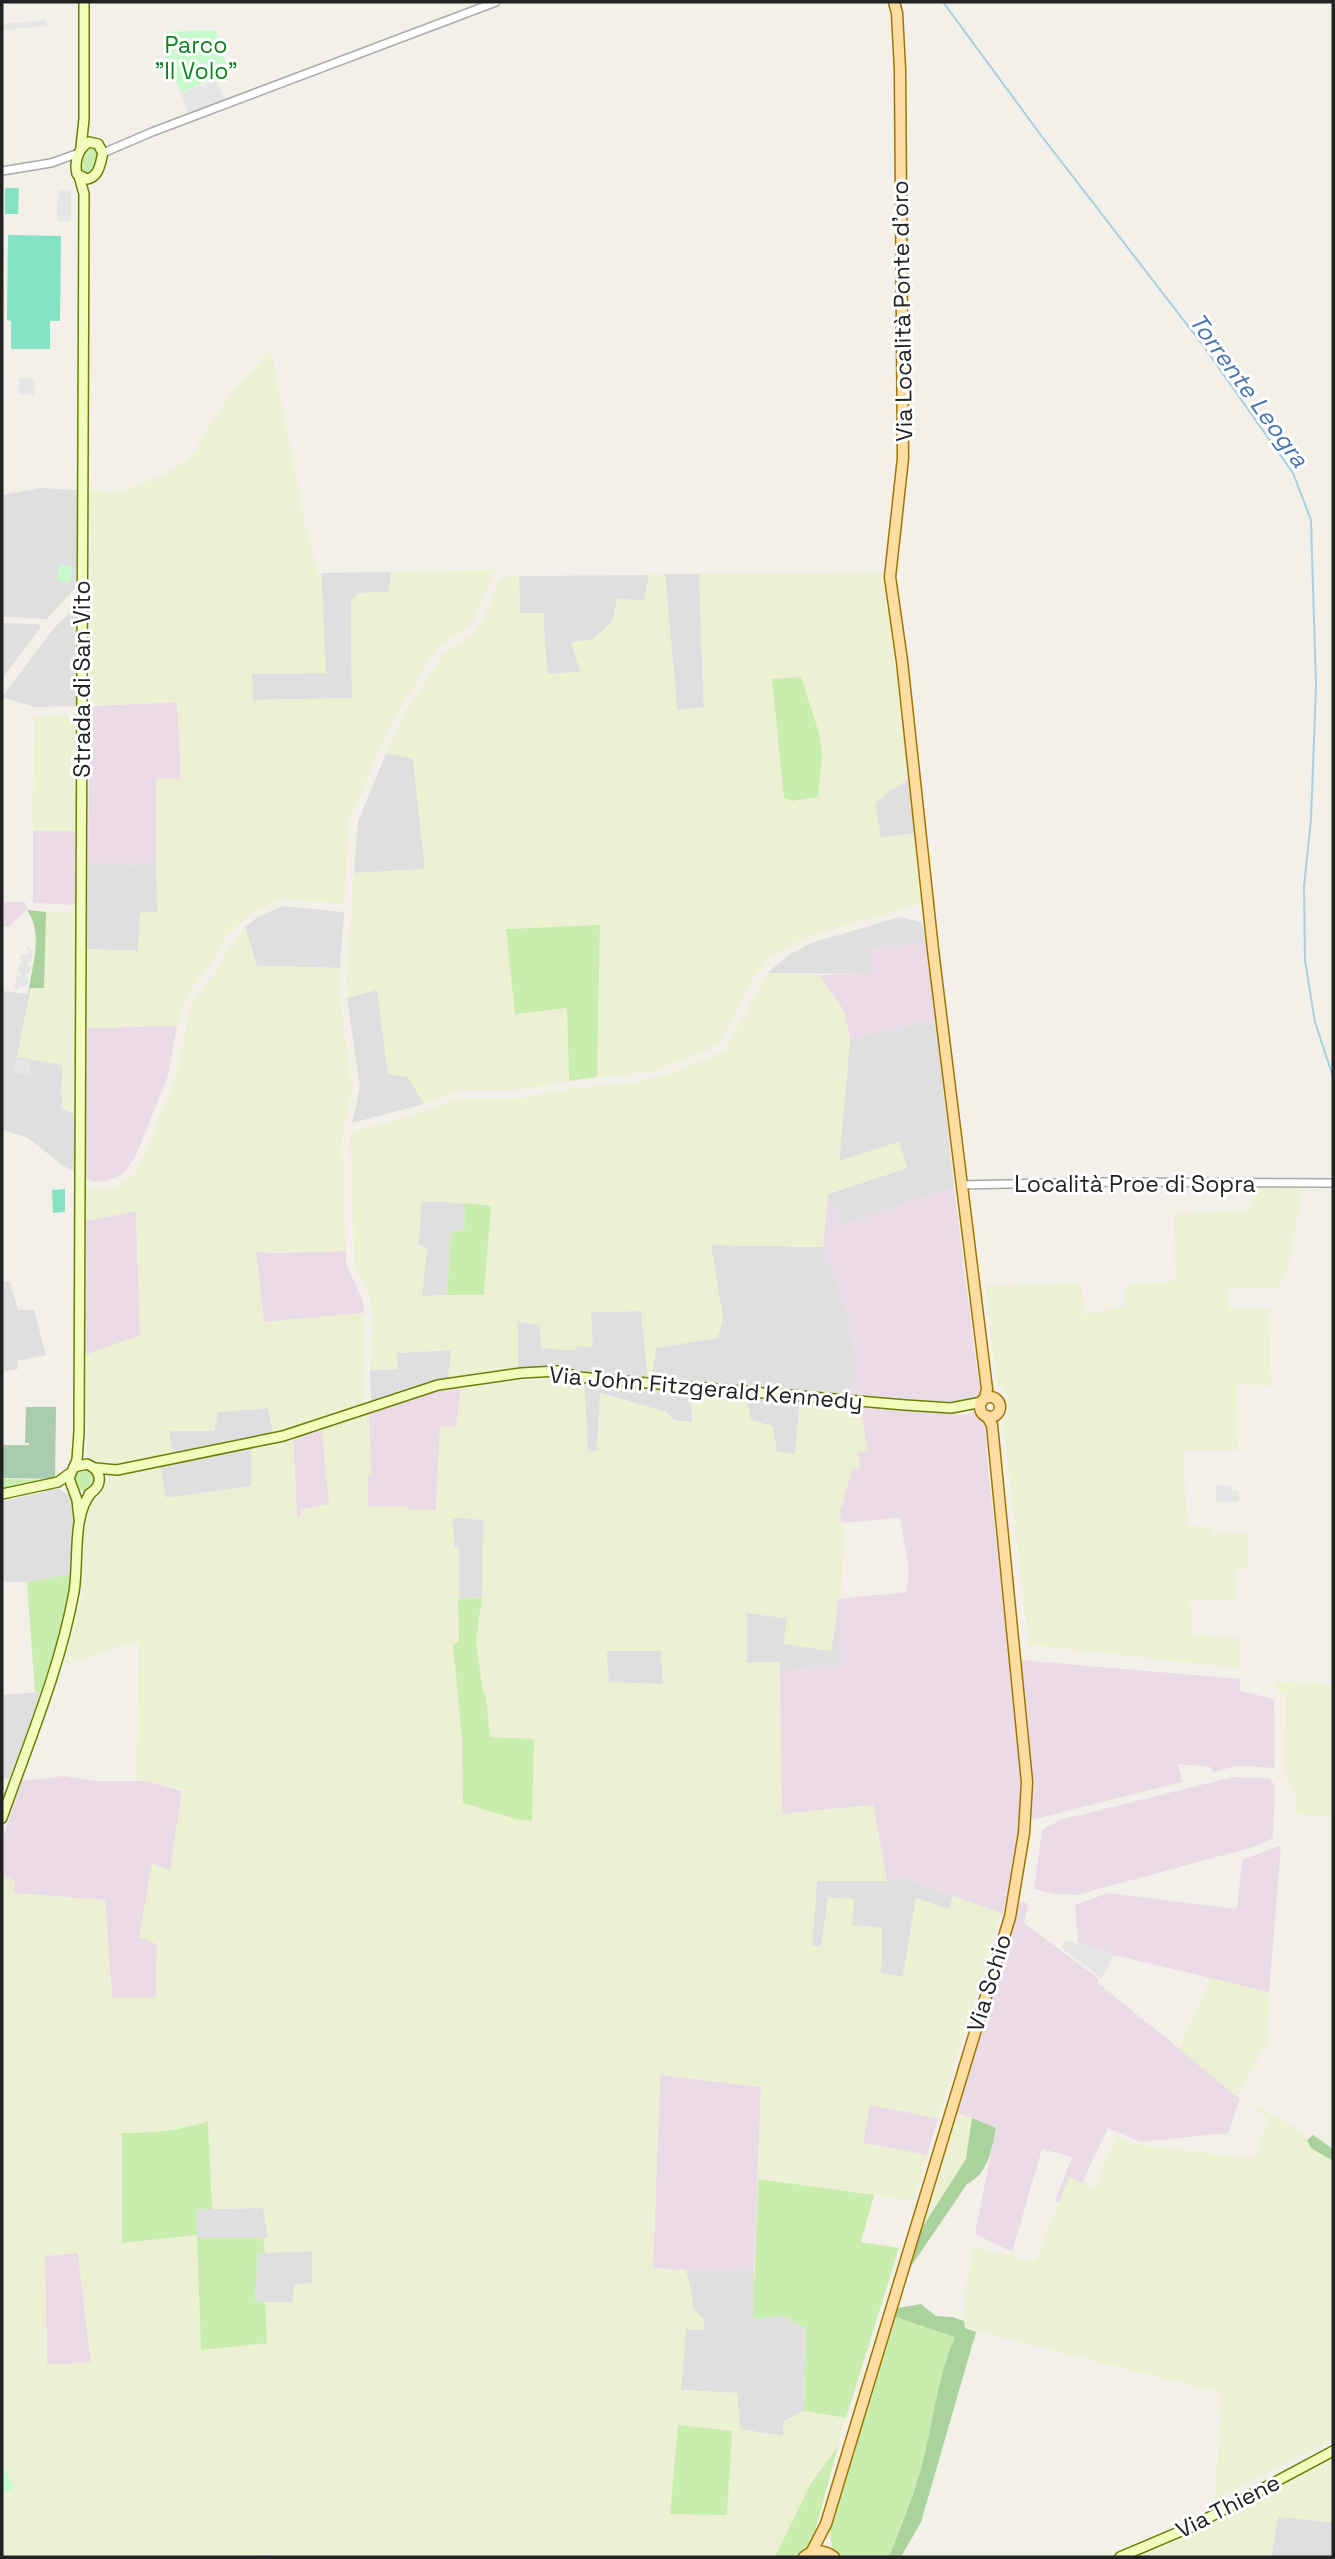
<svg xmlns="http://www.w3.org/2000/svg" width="1335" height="2559" font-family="'Space Grotesk',sans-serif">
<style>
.residential{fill:#e0dfdf}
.industrial{fill:#ebdbe7}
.farmland{fill:#edf1d4;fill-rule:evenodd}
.grass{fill:#c9edae}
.forest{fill:#a9d29d}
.cemetery{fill:#a9ccb1}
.park{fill:#c7fbce}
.pitch{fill:#86e2c5}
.parking{fill:#e6e6e6}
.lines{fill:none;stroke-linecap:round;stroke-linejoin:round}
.stream{stroke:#a9d0e0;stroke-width:2}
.tertiary-casing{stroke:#a9a9a9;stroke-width:10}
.secondary-casing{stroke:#6a8002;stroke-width:12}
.primary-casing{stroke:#a07600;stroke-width:13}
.tertiary{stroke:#fff;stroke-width:7}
.secondary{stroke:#f4fcbd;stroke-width:9}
.primary{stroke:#fedda2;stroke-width:10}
.labels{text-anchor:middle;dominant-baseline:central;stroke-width:6;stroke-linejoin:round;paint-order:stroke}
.park-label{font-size:23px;fill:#09871c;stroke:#fff}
.street-label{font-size:23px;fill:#222;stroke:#fff}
.water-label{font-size:24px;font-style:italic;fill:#4774ae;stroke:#fff}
</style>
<rect width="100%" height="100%" fill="#f2f0e9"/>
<g class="residential">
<path d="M41 488 78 490 76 587 47 619 2 617V495Z"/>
<path d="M391 572 389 592 360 593 351 600 352 698 253 700 252 674 325 672 321 573Z"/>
<path d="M665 574H699L704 708 677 710Z"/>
<path d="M649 575 645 600 591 640 577 659 580 672 547 674 543 614 520 613 519 576Z"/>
<path d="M81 605V706L35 707 2 697 53 629 75 607Z"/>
<path d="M2 623 39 624 41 627 2 679Z"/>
<path d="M386 753 413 758 425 870 354 873 358 822Z"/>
<path d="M909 778 915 833 880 838 875 802Z"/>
<path d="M88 864 156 865 158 912 140 913 138 951 87 949Z"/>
<path d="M282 906 344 912 340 968 257 966 245 927 255 919Z"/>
<path d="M900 917 921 922 927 942 871 949V974L767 973 789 955 811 943Z"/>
<path d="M29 988H31L17 1057 63 1065 61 1095 77 1115 76 1173 62 1165 28 1138 2 1130V991L27 994Z"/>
<path d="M377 989 388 1074 408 1077 424 1104 352 1123 360 1087 347 998Z"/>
<path d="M936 1020 954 1187 842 1226 828 1194 907 1168 899 1142 839 1162 850 1039Z"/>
<path d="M432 1201 465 1203 464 1231 451 1232 447 1295 422 1296 427 1248 418 1245 422 1202Z"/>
<path d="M710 1245 823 1247 849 1315 857 1375 849 1397 651 1379 656 1348 723 1319Z"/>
<path d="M10 1281 18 1310H34L46 1355 17 1361 18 1369 2 1372V1282Z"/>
<path d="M641 1311 648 1379 548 1371 518 1372 517 1321 540 1325 541 1342 575 1350 591 1312Z"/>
<path d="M452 1350 448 1379 411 1387 371 1403 370 1370 397 1369V1353Z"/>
<path d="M584 1382 691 1391 692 1422 675 1420 666 1412 601 1393 597 1451H587Z"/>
<path d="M746 1396 800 1400 795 1455 777 1452 772 1426 751 1420Z"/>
<path d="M268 1408 273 1433 173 1456 168 1431H214L217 1412Z"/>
<path d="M251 1447 252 1486 166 1498 159 1467Z"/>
<path d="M46 1489H60L71 1497 76 1551 74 1574 39 1582H2V1501L42 1493Z"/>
<path d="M452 1517 484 1520 486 1597 458 1599Z"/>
<path d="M747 1613 786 1618 831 1651 836 1621 844 1665 780 1671 779 1662 747 1663Z"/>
<path d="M606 1651H661L663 1684 609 1683Z"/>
<path d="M41 1692 26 1739 9 1778 2 1780V1695Z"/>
<path d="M904 1877 954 1897 950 1909 916 1899 903 1977 880 1973 882 1929 851 1925 854 1900 821 1946H812L817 1880H892Z"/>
<path d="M264 2208 268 2238H197V2209Z"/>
<path d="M312 2251V2283L293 2303 255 2302 258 2253Z"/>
<path d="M754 2268 753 2319 783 2316 806 2329 804 2411 784 2421 783 2436 740 2429 737 2393 681 2390 686 2329 694 2308 686 2270Z"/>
<path d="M1278 2517 1333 2522V2557H1271Z"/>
</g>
<g class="industrial">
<path d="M177 702 181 779 156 780V865L88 864 90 706Z"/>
<path d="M33 831H79L78 905 33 903Z"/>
<path d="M2 902H25L27 910 8 927H2Z"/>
<path d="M927 942 936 1020 850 1039 844 1011 819 975 871 974V949Z"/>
<path d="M177 1026 168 1076 136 1155 126 1170 119 1176 104 1182 91 1181 86 1178 87 1028Z"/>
<path d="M954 1187 978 1378 983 1402 911 1401 849 1397 857 1375 849 1315 823 1247 828 1194 842 1226Z"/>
<path d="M136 1211 140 1336 85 1355 86 1221Z"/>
<path d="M346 1251V1264L362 1299 364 1313 264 1322 256 1252 276 1253Z"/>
<path d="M461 1386 456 1427 440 1428 436 1510 367 1509 369 1412 430 1390Z"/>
<path d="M860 1406 964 1415 984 1410 987 1459 1015 1708 1022 1789 1020 1828 1014 1867 1002 1915 904 1877 887 1881 873 1805 782 1814 780 1671 843 1665 836 1621 838 1599 906 1592 909 1571 900 1518 841 1523 840 1511 858 1451 867 1450Z"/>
<path d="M324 1427 331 1512 297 1517 293 1436Z"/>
<path d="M1020 1660 1240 1679V1691L1274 1699 1275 1768 1237 1766 1213 1772 1210 1767 1178 1764 1182 1782 1032 1820 1030 1751Z"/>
<path d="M64 1776 95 1781H145L182 1791 170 1871 152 1865 140 1937 157 1944 156 1997H112L105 1900 13 1893 15 1881 2 1876V1841L22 1781Z"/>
<path d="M1233 1777 1270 1778 1275 1786 1273 1838 1253 1847 1077 1895 1055 1894 1034 1889 1042 1830 1060 1820Z"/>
<path d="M1281 1845 1269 1992 1114 1955 1112 1957 1078 1943 1075 1905 1108 1893 1237 1909 1242 1860Z"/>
<path d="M1018 1900 1028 1904 1024 1923 1098 1978V1983L1240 2098 1228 2133 1141 2142 1108 2128 1072 2204 1055 2201 1072 2157 1042 2149 1012 2252 975 2234 996 2128 952 2111Z"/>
<path d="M660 2074 761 2087 754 2268 683 2270 653 2268Z"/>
<path d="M870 2105 938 2118 927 2155 862 2143Z"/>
<path d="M78 2253 91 2363 47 2365 45 2255Z"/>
</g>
<g class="farmland">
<path d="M271 349 306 527 318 573H321L326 673 252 674 253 700 352 698 351 600 360 593 389 592 391 572 502 569 493 573 476 617 470 625 435 651 388 729 350 820 347 838 345 904 281 899 251 913 227 936 210 964 189 993 177 1026 87 1028V949L138 951 140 913 158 912 156 779H181L177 702 90 706 91 538 88 491 118 493 164 475 188 460 230 395Z"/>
<path d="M885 573 909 778 875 803 881 838 915 833 923 903 809 936 785 948 768 960 753 979 720 1044 704 1052 650 1072 597 1077 600 926 507 929 567 1008 569 1081 520 1090H459L424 1104 408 1077 388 1074 377 990 347 998 346 981 354 873 425 869 413 759 386 753 407 710 441 656 471 636 483 620 500 578 519 576 520 613H543L547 674 580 672 571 642 592 640 612 622 617 599 644 600 649 575 665 574 677 710 704 707 699 574Z"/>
<path d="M80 714 79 831H33L34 717Z"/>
<path d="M46 912 78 913 77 1115 62 1109V1065L17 1057 31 988H44Z"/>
<path d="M245 927 257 966 340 968V1000L352 1087 341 1145 344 1167 346 1251 256 1252 264 1322 364 1313 363 1405 273 1433 268 1408 218 1412 214 1431H169L173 1456 127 1467 96 1464 87 1454 85 1355 140 1335 136 1211 86 1221V1187L95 1190 115 1188 132 1176 143 1159 175 1079 190 1010 196 997 217 969 233 941Z"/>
<path d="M767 973 819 975 844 1011 850 1039 839 1161 899 1142 907 1168 828 1194 823 1247 711 1245 723 1319 717 1338 656 1348 651 1379H648L641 1311 591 1312 593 1347 575 1346V1351L541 1348 540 1325 518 1321V1372L448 1379 451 1350 397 1353 398 1369 370 1370 373 1320 370 1297 354 1262 352 1166 349 1146 351 1132 412 1116 461 1098H521L573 1088 634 1083 672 1073 707 1059 726 1049ZM432 1201 491 1206 484 1295 422 1296 427 1248 418 1245 422 1202Z"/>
<path d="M1255 1183 1303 1187 1290 1259 1280 1287 1227 1289 1229 1308 1269 1309 1271 1386 1236 1384 1238 1450H1184L1187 1526 1211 1527 1213 1533 1249 1534V1567L1235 1570 1236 1601 1190 1599 1193 1635 1239 1638 1240 1668 1029 1645 1003 1421 1010 1410 1008 1395 997 1382 985 1286 1081 1283 1084 1315 1124 1306V1285L1175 1281 1174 1214 1252 1210Z"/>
<path d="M547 1379 584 1382 588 1451H597L600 1393 666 1412 675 1421 692 1422 691 1391 746 1396 751 1420 772 1426 777 1452 795 1454 800 1400 860 1406 867 1450 858 1452 861 1468 852 1469 840 1511 841 1522H844L841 1599 838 1600 831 1651 784 1644 786 1618 747 1613V1663L779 1662 782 1814 873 1805 887 1881H817L812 1946H821L828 1897 854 1899 852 1925 882 1928 881 1973 903 1977 916 1898 949 1909 953 1896 1001 1913 938 2118 870 2105 863 2143 927 2155 913 2201 758 2179 761 2087 660 2075 653 2268 686 2270 694 2308 704 2320 703 2330 686 2329 681 2390 737 2393 740 2428 746 2431 783 2436 784 2421 804 2411 846 2418 838 2446 810 2485 775 2557H273L272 2553 217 2557H2V2492L13 2490V2484L2 2464V1876L15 1881 13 1893 105 1900 112 1997H156L157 1944 139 1937 152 1864 170 1870 183 1790 140 1779 137 1776 138 1641 63 1666 81 1599 84 1571 80 1570 82 1517 91 1500 109 1479 135 1470 160 1465 166 1498 251 1487V1445L293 1436 297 1517 301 1516V1509L329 1504 321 1426 369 1410 371 1474 368 1475V1507L407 1506V1509L436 1510 440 1427H456L461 1386ZM453 1517 483 1520 482 1600 459 1606V1548L454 1547ZM606 1651H661L663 1684 609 1682ZM208 2122 212 2209 263 2208 268 2238H263L265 2253 312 2251V2283L295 2284 292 2303 265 2302 266 2343 201 2349 197 2235 122 2243V2134L151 2133 192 2127ZM78 2253 91 2362 47 2365 45 2256Z"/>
<path d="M1288 1681 1333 1685V1817L1295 1814V1793L1285 1773 1286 1696 1276 1689 1278 1682Z"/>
<path d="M1211 1978 1269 1992 1267 2043 1237 2097 1179 2049Z"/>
<path d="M1244 2098 1302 2132 1311 2147 1333 2161V2439L1215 2501 1222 2393 965 2328 964 2295 974 2247 1035 2262 1069 2177 1095 2188 1116 2135 1135 2144 1254 2159 1268 2119Z"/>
<path d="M952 2111 972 2118 966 2159 911 2245Z"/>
<path d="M1333 2452V2522L1278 2517 1271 2557H1122Z"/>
</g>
<g class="grass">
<path d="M91 145 98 149C99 158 96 168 90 174H84L80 171C80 160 83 151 91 145Z"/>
<path d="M801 677 819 733 822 755 818 797 792 801 784 798 772 679Z"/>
<path d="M600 925 597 1077 569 1081 567 1008 515 1014 506 929Z"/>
<path d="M465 1203 491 1206 484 1295H447L451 1232 464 1230Z"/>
<circle cx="84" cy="1480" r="11"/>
<path d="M2 1479 54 1480 2 1491Z"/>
<path d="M74 1574 67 1611 41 1692H35L27 1582Z"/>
<path d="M482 1598 476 1642 483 1693 486 1696 490 1737 534 1739 532 1821 516 1819 463 1803 462 1737 453 1646 459 1641 458 1599Z"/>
<path d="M208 2121 212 2209H197V2235L122 2243V2133C151 2133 181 2131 208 2121Z"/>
<path d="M758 2179 874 2195 861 2242 899 2248 846 2418 804 2411 806 2329 783 2316 753 2319Z"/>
<path d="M197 2238H263L265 2253 258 2254 255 2301 265 2302 267 2343 201 2350Z"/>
<path d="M890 2315 956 2337C938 2375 935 2414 925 2453 916 2489 902 2523 889 2557H841L833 2549 828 2525Z"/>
<path d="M678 2425 732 2431 727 2515 670 2514Z"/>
<path d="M838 2446 808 2557H775L810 2485Z"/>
</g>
<g class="forest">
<path d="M27 910 46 912 44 988H29C33 963 43 932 27 910Z"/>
<path d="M972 2118 996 2128C992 2149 988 2174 967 2184L899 2284 911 2245 966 2159Z"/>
<path d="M1313 2135 1333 2149V2161L1311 2148 1307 2140Z"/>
<path d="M921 2304 936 2316 952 2317 964 2321 965 2328 976 2332 921 2522 901 2557H889C903 2521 918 2486 926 2448 935 2410 939 2373 955 2337L890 2315 892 2309Z"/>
</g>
<path class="cemetery" d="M26 1407H56L55 1479 2 1478V1445H29V1443H25Z"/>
<g class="park">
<path d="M215 30 229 71 181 93 164 50 166 32Z"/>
<path d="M60 564 73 567 70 582 57 580Z"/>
<path d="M2 2464 13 2484V2490L2 2492Z"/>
</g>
<g class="pitch">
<path d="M5 188H19L18 214H5Z"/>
<path d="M8 235 61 236 60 321H50V349H11V321L7 320Z"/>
<path d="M65 1189V1212L53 1213 52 1190Z"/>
</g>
<g class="parking">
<path d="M46 20 47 26 2 30V24Z"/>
<path d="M217 79 225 101 189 116 181 94Z"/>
<path d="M58 190H71V221H57Z"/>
<path d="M19 378 34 379V395L18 394Z"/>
<path d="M26 946 33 950 31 962 28 961 27 965 31 966 29 973H25V977L29 978 27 987 19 986 18 990 14 989 17 975 20 976 21 973 17 971 19 963 23 964V960L20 959 21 954 29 955V951L26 950Z"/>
<path d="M16 1058 31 1061 29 1075 14 1072Z"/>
<path d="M1216 1485 1231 1486 1232 1491H1239V1502L1216 1501Z"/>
<path d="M1065 1940 1114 1953 1102 1979 1062 1948Z"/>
</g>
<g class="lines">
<path class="stream" d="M943 2 1040 134 1202 344 1293 473 1311 520 1316 686 1311 820 1304 886 1305 960 1315 1022 1333 1077"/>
<g class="tertiary-casing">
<g id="tertiary">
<path d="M103 153 152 132 496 2"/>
<path d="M2 171 51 163 79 153"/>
<path d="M961 1185 1106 1182 1333 1183"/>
</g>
</g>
<g class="secondary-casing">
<g id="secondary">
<path d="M89 142 98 144 103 153C100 164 99 177 87 179L77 174C74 163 78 148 89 142Z"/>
<path d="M81 147 84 119V2"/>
<path d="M74 1467 87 1464C103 1471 103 1486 89 1494"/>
<path d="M95 1468 117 1470 283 1436 438 1385 521 1373 558 1371 578 1377 905 1405 951 1408 982 1402"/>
<path d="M2 1494 58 1482 69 1474"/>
<path d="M79 1518 77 1500 69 1478 77 1460 79 1432 84 194 79 176"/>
<path d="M2 1818C28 1744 60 1669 74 1592 79 1563 72 1515 91 1493"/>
<path d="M1120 2557 1193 2526 1333 2451"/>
</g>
</g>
<g class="primary-casing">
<g id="primary">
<path d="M894 2 897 13 900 70 903 458 890 577 902 661 933 950 987 1389 985 1398"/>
<circle cx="990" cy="1407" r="10"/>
<path d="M811 2553 826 2524 1010 1917 1024 1833 1027 1782 992 1425 987 1416"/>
<path d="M804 2557C814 2549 824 2550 834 2557"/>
</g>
</g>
<use href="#tertiary" class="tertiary"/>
<use href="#secondary" class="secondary"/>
<use href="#primary" class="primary"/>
</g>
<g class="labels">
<g class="park-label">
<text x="196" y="45">Parco<tspan x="196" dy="26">"Il Volo"</tspan></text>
</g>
<g class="street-label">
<text transform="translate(902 311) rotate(-91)">Via Località Ponte d'oro</text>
<text transform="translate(82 679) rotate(-90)">Strada di San Vito</text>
<text x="1135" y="1184">Località Proe di Sopra</text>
<text transform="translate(706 1388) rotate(5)">Via John Fitzgerald Kennedy</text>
<text transform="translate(989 1983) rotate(-73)">Via Schio</text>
<text transform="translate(1228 2506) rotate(-27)">Via Thiene</text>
</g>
<g class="water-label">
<text transform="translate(1249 390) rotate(54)">Torrente Leogra</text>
</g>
</g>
<rect width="1335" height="2559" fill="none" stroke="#222222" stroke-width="7"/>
</svg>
